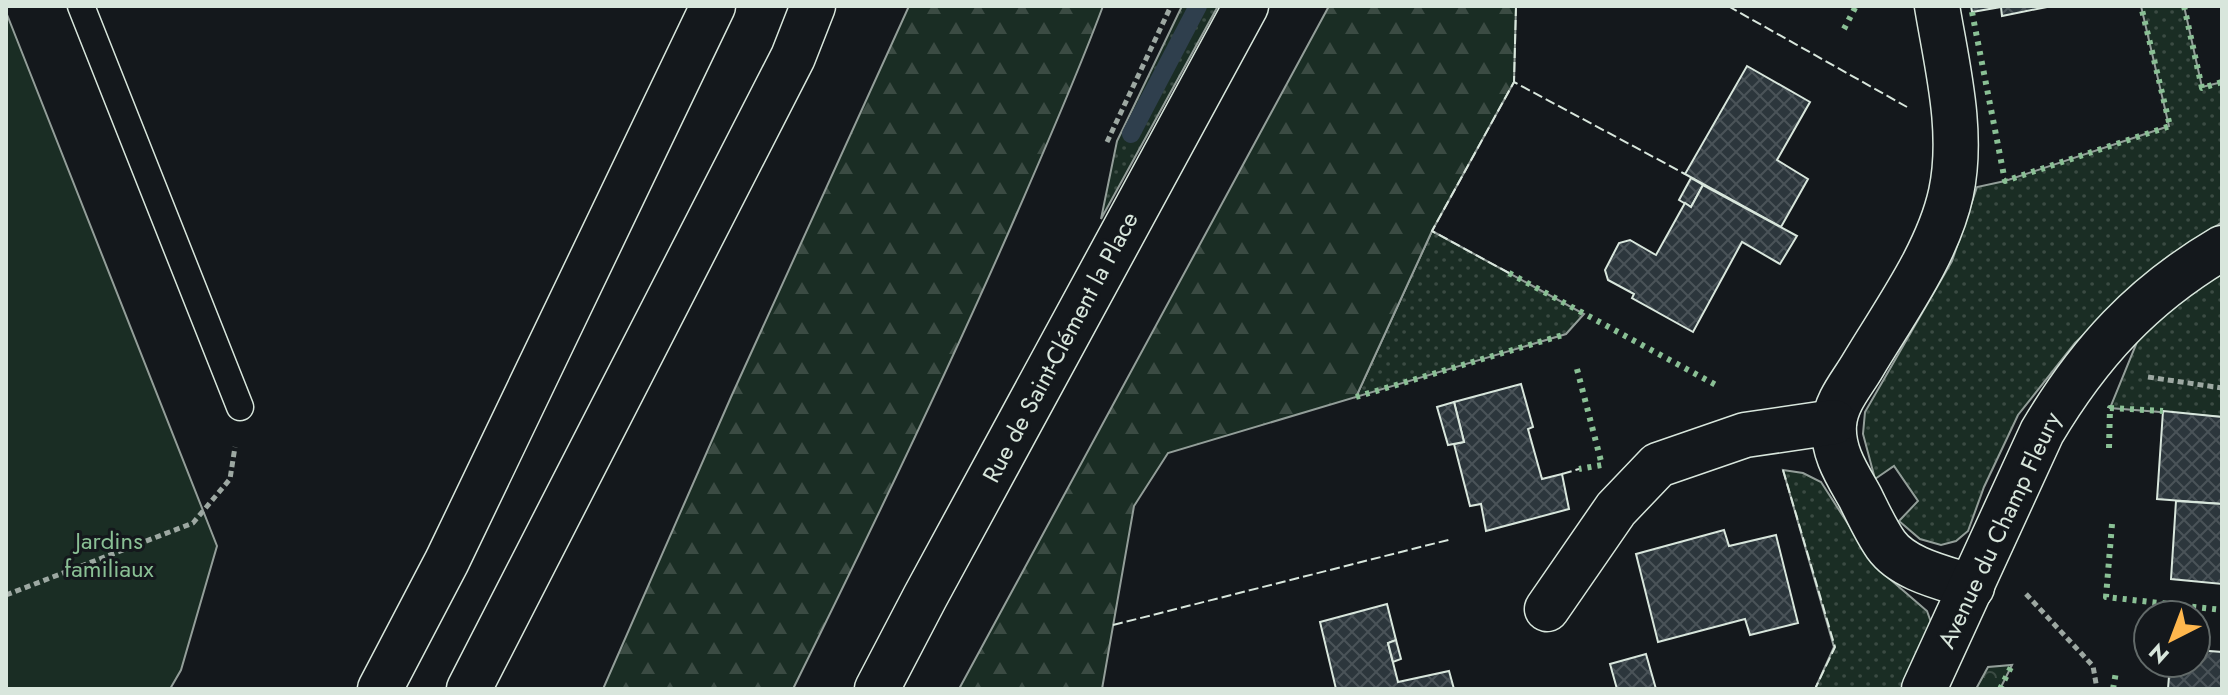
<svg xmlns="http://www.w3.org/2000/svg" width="2228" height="695" font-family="Jost,sans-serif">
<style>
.grass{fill:url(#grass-dots);stroke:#939e99;stroke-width:2}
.forest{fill:url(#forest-firs);stroke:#939e99;stroke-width:2}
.park{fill:url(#park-crowns);stroke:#939e99;stroke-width:2}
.garden{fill:#1a2d24;stroke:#939e99;stroke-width:2}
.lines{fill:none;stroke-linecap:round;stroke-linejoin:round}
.stream{stroke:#2f3f4d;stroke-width:18}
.building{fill:url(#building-cross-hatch);stroke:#d8e6dc;stroke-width:2}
.service-casing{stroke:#d8e6dc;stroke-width:29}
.minor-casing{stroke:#d8e6dc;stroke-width:47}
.tertiary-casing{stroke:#d8e6dc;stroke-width:47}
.trunk-casing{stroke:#d8e6dc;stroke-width:47}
.path{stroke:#9da8a2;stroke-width:5;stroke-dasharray:6 4;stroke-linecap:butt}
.service{stroke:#14181c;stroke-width:26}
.minor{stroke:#14181c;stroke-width:44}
.tertiary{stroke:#14181c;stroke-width:44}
.trunk{stroke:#14181c;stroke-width:44}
.hedge{stroke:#8ac095;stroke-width:6;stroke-dasharray:4 6;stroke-linecap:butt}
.fence{stroke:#d8e6dc;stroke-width:2;stroke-dasharray:10 4;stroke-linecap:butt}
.labels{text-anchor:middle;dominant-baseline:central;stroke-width:6;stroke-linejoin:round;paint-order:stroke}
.street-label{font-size:24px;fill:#d8e6dc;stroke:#14181c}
.park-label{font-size:24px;fill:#8ac095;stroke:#14181c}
</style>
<defs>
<pattern id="grass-dots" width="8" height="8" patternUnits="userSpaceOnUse" patternTransform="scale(2)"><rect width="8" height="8" fill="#1a2d24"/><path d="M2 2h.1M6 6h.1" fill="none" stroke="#3b4b43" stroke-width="1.8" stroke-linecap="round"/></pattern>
<pattern id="forest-firs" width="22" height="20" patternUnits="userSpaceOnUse" patternTransform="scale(2)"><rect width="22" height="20" fill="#1a2d24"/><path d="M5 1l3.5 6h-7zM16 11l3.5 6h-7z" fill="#3b4b43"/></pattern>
<pattern id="park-crowns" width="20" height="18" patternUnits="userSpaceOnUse" patternTransform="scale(2)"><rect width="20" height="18" fill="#1a2d24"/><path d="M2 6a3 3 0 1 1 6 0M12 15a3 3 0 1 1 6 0" fill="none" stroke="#3b4b43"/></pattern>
<pattern id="building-cross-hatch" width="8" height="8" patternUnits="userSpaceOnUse" patternTransform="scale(2)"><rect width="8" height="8" fill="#2c363c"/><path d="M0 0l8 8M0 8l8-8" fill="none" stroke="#4a5358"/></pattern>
</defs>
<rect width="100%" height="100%" fill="#14181c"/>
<g class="grass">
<path d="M1182 6H1218L1101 219 1117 141Z"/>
<path d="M2141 6H2184L2202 87 2222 82V222L2150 271 2075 343 2018 415 1984 487 1968 531 1956 541 1941 545 1920 539 1899 521 1918 501 1894 466 1875 479 1863 434 1865 412 1952 261 1977 187 2005 181 2169 126Z"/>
<path d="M1432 231 1584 314 1566 334 1356 397Z"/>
<path d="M2222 272V417L2110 408 2139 337 2188 293Z"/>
<path d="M1783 470 1803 473 1821 482 1876 567 1927 611 1932 625 1910 689H1815L1834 647Z"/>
</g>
<g class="forest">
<path d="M909 6H1103C1077 76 1047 144 1017 213 947 374 871 531 793 689H603L731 397Z"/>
<path d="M1329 6H1516L1514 82 1432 231 1356 397 1168 453 1134 506 1102 689H959Z"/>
</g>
<path class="park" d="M2012 665 2000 689H1976L1988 667Z"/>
<path class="garden" d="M6 12 217 546 181 670 170 689H6Z"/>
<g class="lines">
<path class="stream" d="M1131 134 1198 6"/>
</g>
<g class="building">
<path d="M1971 6H2052L2002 16 2001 7 1972 12Z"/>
<path d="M1747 66 1810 102 1777 160 1808 179 1781 227 1685 174Z"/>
<path d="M1691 178 1703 185 1691 207 1679 200Z"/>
<path d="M1703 185 1797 236 1780 264 1742 242 1693 332 1632 298 1634 294 1608 280 1605 270 1619 243 1630 240 1656 255 1685 203 1691 207Z"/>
<path d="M1521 384 1533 427 1528 429 1542 479 1562 474 1569 509 1486 531 1481 504 1470 506 1454 444 1464 442 1454 402Z"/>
<path d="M1454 402 1464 442 1448 445 1437 407Z"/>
<path d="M2163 411 2222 417V504L2157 499Z"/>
<path d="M2176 501 2222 504V584L2171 579Z"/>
<path d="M1724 530 1729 546 1776 535 1798 623 1750 635 1745 619 1658 642 1636 554Z"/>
<path d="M1387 604 1396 640 1388 643 1398 682 1449 671 1454 689H1336L1320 622Z"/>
<path d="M1396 640 1401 659 1393 662 1388 643Z"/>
<path d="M2196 650 2222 652V689H2168L2170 663H2196Z"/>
<path d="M1646 654 1656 689H1617L1610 664Z"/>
</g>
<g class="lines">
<g class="service-casing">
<path id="service" d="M81 6 240 407"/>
</g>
<g class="minor-casing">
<g id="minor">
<path d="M1937 6C1947 66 1964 132 1951 193 1938 253 1894 313 1863 365 1852 384 1836 401 1834 424 1832 452 1847 474 1860 497 1868 513 1876 531 1886 545 1904 570 1945 578 1972 587"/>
<path d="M1547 609 1616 509 1658 465 1745 435 1834 422"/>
<path d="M1924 689 2042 432C2089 353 2142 295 2222 248"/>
</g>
</g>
<g class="tertiary-casing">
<path id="tertiary" d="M877 689 925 597 1246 6"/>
</g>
<g class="trunk-casing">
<g id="trunk">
<path d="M380 689 447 561 713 6"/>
<path d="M469 689 793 57 813 6"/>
</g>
</g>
<g class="path">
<path d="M1107 142 1171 6"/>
<path d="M2148 377 2222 388"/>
<path d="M2026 594 2093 666 2097 689"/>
<path d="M6 595 193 523 230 479 235 447"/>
</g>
<use href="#service" class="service"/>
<use href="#minor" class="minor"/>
<use href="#tertiary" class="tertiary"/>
<use href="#trunk" class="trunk"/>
<g class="hedge">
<path d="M2184 6 2202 88 2222 82"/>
<path d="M1972 12 2005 181 2170 126 2141 6"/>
<path d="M1844 29 1856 6"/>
<path d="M1509 273 1716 385"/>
<path d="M1577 369 1602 465 1579 469"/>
<path d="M1356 397 1566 334"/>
<path d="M2109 448 2110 408 2163 411"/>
<path d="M2112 524 2106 597 2222 610"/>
<path d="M2000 689 2012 665"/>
<path d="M2113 689 2116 672"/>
</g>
<g class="fence">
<path d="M1516 6 1514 82 1685 174"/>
<path d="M1728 6 1907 107"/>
<path d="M1509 273 1432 231 1514 82"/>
<path d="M1783 470 1835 647 1815 689"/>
<path d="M1562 474 1579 469"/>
<path d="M1113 625 1452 539"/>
</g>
</g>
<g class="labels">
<g class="street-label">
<text transform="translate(1060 347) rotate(-62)">Rue de Saint-Clément la Place</text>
<text transform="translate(1999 530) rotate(-65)">Avenue du Champ Fleury</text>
</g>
<g class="park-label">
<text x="109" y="540">Jardins<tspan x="109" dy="28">familiaux</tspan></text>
</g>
</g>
<rect width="2228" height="695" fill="none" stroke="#d8e6dc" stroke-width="16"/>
<g transform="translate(2172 639) rotate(222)"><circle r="38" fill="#14181c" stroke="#626a69" stroke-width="2"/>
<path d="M0-6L14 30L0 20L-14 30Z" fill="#ffb74d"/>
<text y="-12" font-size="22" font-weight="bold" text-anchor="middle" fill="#d8e6dc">N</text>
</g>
</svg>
